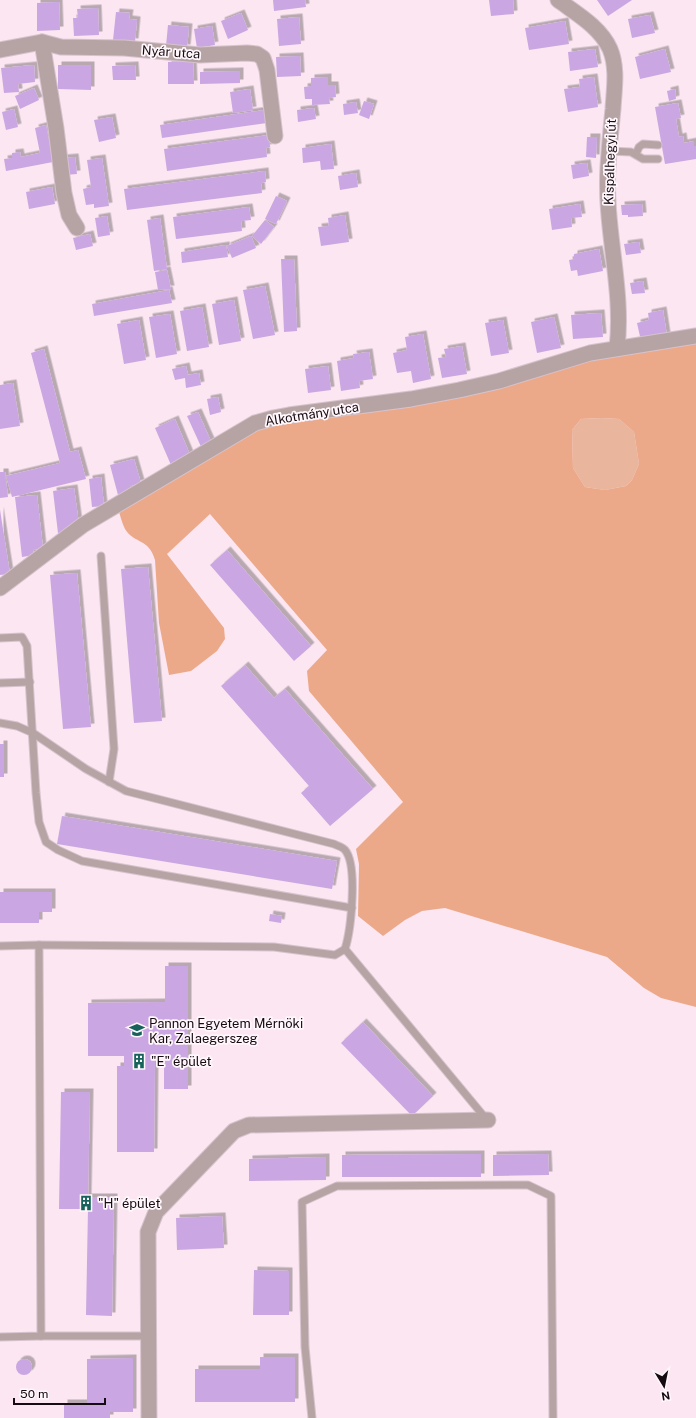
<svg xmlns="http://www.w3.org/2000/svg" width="696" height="1418" font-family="'Public Sans',sans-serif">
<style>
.green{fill:#e9b69d}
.forest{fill:#eca98a;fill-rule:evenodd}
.building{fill:#caa7e2;filter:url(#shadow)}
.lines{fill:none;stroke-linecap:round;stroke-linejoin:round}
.service-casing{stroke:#d6c3cd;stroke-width:9}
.minor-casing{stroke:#d6c3cd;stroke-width:17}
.service{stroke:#b6a4a5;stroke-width:7}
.minor{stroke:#b6a4a5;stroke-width:15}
.labels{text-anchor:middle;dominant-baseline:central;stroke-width:3.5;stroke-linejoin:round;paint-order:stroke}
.street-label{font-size:13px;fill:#160b11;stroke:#fff7fb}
.poi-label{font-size:13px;fill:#160b11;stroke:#fff7fb;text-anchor:start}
</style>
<defs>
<filter id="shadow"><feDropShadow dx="3.5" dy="-3.5" stdDeviation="0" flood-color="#0004"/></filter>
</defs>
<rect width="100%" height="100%" fill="#fbe6f1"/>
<path class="green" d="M602 418 619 419 634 432 639 464 632 480 626 486 605 490 585 487 573 468 572 430 581 419Z"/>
<path class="forest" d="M696 340V1007L661 998 644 988 607 957 445 908 422 911 405 920 383 936 358 916 359 864 356 849 403 802 309 691 307 671 327 650 210 514 167 554 224 628 225 639 217 651 191 671 169 675 159 623 155 560C149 538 134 544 125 529 122 523 120 515 118 508L265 424 603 356ZM602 418 619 419 634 432 639 464 632 480 626 486 605 490 585 487 573 468 572 430 581 419Z"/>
<g class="building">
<path d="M273 0H305L306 7 274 11Z"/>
<path d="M489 0H513L514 14 491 16Z"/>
<path d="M597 0H632L608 16Z"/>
<path d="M59 2 60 30 37 31V3Z"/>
<path d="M98 8 99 35 74 36 73 18H78L77 9Z"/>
<path d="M116 12 130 13 129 19 137 20 135 42 113 40Z"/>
<path d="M241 13 248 30 228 39 221 21Z"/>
<path d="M650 15 655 33 632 38 628 19Z"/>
<path d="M299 17 301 44 279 46 277 19Z"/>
<path d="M565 21 569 44 529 50 525 28Z"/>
<path d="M168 25 189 27 187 48 166 46Z"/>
<path d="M212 26 215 45 197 48 194 29Z"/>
<path d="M595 49 598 67 570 71 568 52Z"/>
<path d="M665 49 671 72 640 79 635 57Z"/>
<path d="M300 56 301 76 277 77 276 57Z"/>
<path d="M193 61 194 84H168V62Z"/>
<path d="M34 65 35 82 18 84 19 92 4 93 1 68Z"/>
<path d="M58 65H91V90L58 89Z"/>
<path d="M135 65 136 80H113L112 66Z"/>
<path d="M240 71V83L200 84V72Z"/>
<path d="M328 77V85H335L336 97 329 98 330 104 312 105V99H305L304 87 311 86V78Z"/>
<path d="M594 77 598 107 568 112 564 89 580 87 579 79Z"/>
<path d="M34 88 39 100 20 109 15 96Z"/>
<path d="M250 89 253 110 233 113 230 92Z"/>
<path d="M675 89 676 99 669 101 667 91Z"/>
<path d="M364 101 374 104 369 119 359 115Z"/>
<path d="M356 102 358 113 344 115 343 104Z"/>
<path d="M678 103 681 118 676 119 679 137 683 136 684 143 694 141V146H696V159L665 164 655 107Z"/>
<path d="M314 108 316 119 298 122 297 110Z"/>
<path d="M14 109 18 127 6 130 2 112Z"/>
<path d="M265 110 267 123 162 138 160 125Z"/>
<path d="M112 117 116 138 99 142 94 120Z"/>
<path d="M46 125 53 162 6 171 4 159 12 158V153L20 152 21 157 40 153 35 128Z"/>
<path d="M269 135 270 147 266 148 267 157 167 171 164 149Z"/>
<path d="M587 137H597L596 158 586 157Z"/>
<path d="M331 144 334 169 321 170 320 161 303 163 302 148Z"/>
<path d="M75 157 77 174 65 175 63 158Z"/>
<path d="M102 158 109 206 94 208V204L86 205 83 189 91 187 87 160Z"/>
<path d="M587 163 589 176 573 179 571 165Z"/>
<path d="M265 171 266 182 261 183 262 193 127 210 124 189Z"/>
<path d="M356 173 358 187 340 190 338 176Z"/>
<path d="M52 187 55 204 29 209 26 192Z"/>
<path d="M276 196 287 201 276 224 265 219Z"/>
<path d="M580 204 582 217 571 218 572 227 552 230 549 209Z"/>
<path d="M642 204 643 216 628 217V215H622L621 205Z"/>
<path d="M249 207 251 220 241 221 242 231 176 239 173 217Z"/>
<path d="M345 215 349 242 321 246 318 227 329 226 328 218Z"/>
<path d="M107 216 110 235 98 237 95 218Z"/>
<path d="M160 218 167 269 154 271 147 220Z"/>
<path d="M265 220 274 227 261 244 252 236Z"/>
<path d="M90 234 93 246 76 250 73 238Z"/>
<path d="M251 236 256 248 232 258 227 246Z"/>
<path d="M639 242 641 253 626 255 624 244Z"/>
<path d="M226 245 228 257 182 263 181 252Z"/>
<path d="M599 249 603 271 578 276 577 270 571 271 569 260 574 259V254Z"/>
<path d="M281 259H294L297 331 284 332Z"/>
<path d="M167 270 171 289 158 290 155 272Z"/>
<path d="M643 281 645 293 632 294 630 283Z"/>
<path d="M265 286 275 335 253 339 243 290Z"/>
<path d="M169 290 172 303 94 316 92 304Z"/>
<path d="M234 300 241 341 219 345 212 304Z"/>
<path d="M202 307 209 347 187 351 180 311Z"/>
<path d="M663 310 667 336 641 341 637 323 649 320 648 313Z"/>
<path d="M601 313 603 337 573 339 571 315Z"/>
<path d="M170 314 177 354 156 358 149 317Z"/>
<path d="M554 317 561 348 537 353 531 322Z"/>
<path d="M139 320 146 360 124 364 117 324Z"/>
<path d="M503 320 509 353 491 356 485 323Z"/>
<path d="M423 334 431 379 413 383 411 371 397 373 393 353 407 350 405 337Z"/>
<path d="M462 346 467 374 442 378 438 358 446 357 444 349Z"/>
<path d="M44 349 70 452 78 450 86 479 12 497 6 476 60 463 31 353Z"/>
<path d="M369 352 373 379 359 381 360 388 341 391 337 361 354 358 353 354Z"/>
<path d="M186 366 188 375 199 373 201 385 186 388 185 378 175 380 172 369Z"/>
<path d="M328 366 331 390 308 393 305 369Z"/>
<path d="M13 383 20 426 0 429V385Z"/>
<path d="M218 397 221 412 210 415 207 399Z"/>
<path d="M198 412 213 446 203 451 187 416Z"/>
<path d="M175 419 191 457 171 465 155 428Z"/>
<path d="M134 459 141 483 130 486 131 492 118 495 110 465Z"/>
<path d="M0 472H5L8 497 0 498Z"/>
<path d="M101 477 104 506 92 507 89 479Z"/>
<path d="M74 488 79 524 69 525 70 532 58 533 53 491Z"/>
<path d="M37 495 43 548 33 550 34 555 22 557 15 497Z"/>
<path d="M0 510 10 574 0 575Z"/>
<path d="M227 550 311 646 294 661 210 565Z"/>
<path d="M148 567 162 721 134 723 121 569Z"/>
<path d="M77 573 91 727 63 729 50 575Z"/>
<path d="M245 665 274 698 285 689 373 789 330 826 301 793 309 786 221 686Z"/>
<rect x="0" y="744" width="4" height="33"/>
<path d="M62 816 337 861 332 889 57 844Z"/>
<path d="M0 892H52V912H39V923H0Z"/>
<path d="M270 914 282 916 281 923 269 921Z"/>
<path d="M165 966H188V1089H164V1055H155L154 1152H117V1066H124V1056H88V1003L165 1002Z"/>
<path d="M363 1022 433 1096 412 1116 341 1043Z"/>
<path d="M61 1092H90L88 1197H114L112 1316 86 1315 88 1209H59Z"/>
<path d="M481 1154V1177H342V1155Z"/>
<path d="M548 1154 549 1175 493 1176V1155Z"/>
<path d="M326 1157V1180L249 1181V1159Z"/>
<path d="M222 1216 224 1248 177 1250 176 1218Z"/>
<path d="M254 1270 289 1271V1315H253Z"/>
<path d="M260 1357H295V1402H195V1369H260Z"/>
<path d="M133 1358V1412H110V1418H64V1403H87V1359Z"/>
<circle cx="24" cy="1367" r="8"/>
</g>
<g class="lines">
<g class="service-casing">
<g id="service">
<path d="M609 151 631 152 643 159H658"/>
<path d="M636 154 639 147 643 144 658 145"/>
<path d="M101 556 114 749 109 782"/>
<path d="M0 638 22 637 27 646 36 793 39 822 46 842 58 850 82 861 352 908"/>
<path d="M0 683 30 682"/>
<path d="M0 723 17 726 33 733 86 769 126 791 334 844C338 846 343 847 345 850 358 865 351 930 345 949L335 955 274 947 39 945"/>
<path d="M0 946 39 945 41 1336 0 1337"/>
<path d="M345 949 487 1120"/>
<path d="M41 1336H140"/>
<path d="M312 1418 305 1347 302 1202 337 1186 528 1185 551 1196 553 1418"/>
</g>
</g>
<g class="minor-casing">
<g id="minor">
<path d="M558 0C577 14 600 27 610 49 618 68 614 90 613 109 611 129 609 148 608 167 604 228 624 288 617 348"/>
<path d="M42 42 56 128 64 193 69 215 77 228"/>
<path d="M0 50 42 42 61 47 124 48 200 55 247 53 257 54 263 58 267 70 275 136"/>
<path d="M0 588 83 525 255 423 273 418 289 415 411 399 459 390 499 381 590 353 696 336"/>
<path d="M149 1418 148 1232 156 1212 234 1131 249 1125 488 1120"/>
</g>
</g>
<use href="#service" class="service"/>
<use href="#minor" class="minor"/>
</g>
<defs>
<g id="university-bare" transform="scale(1.2)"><path d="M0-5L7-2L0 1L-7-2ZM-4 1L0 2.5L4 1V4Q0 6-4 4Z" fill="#17635b" stroke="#fff7fb" stroke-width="2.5" paint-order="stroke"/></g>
<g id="building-bare" transform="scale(1.2)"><path d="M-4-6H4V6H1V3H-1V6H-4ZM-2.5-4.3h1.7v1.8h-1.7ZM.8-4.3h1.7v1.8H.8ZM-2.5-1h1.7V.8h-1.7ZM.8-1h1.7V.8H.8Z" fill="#17635b" stroke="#fff7fb" stroke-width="2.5" paint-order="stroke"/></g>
</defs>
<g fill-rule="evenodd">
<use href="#university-bare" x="137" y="1030"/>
<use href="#building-bare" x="139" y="1061"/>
<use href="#building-bare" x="86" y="1203"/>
</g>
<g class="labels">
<g class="street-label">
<text transform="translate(171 52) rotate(4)">Nyár utca</text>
<text transform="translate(610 162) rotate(-88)">Kispálhegyi út</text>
<text transform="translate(312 414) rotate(-9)">Alkotmány utca</text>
</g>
<g class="poi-label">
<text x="149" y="1023">Pannon Egyetem Mérnöki<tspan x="149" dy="15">Kar, Zalaegerszeg</tspan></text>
<text x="151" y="1061">"E" épület</text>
<text x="98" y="1203">"H" épület</text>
</g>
</g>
<g transform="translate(664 1386) rotate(170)" stroke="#fff7fb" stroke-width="3" paint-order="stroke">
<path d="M0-3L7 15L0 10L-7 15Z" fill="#160b11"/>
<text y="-6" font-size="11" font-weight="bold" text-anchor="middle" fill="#160b11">N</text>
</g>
<path d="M14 1398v6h91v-6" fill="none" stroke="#160b11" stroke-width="2"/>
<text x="20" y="1398" font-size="12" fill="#160b11" stroke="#fff7fb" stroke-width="3" paint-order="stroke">50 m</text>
</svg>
